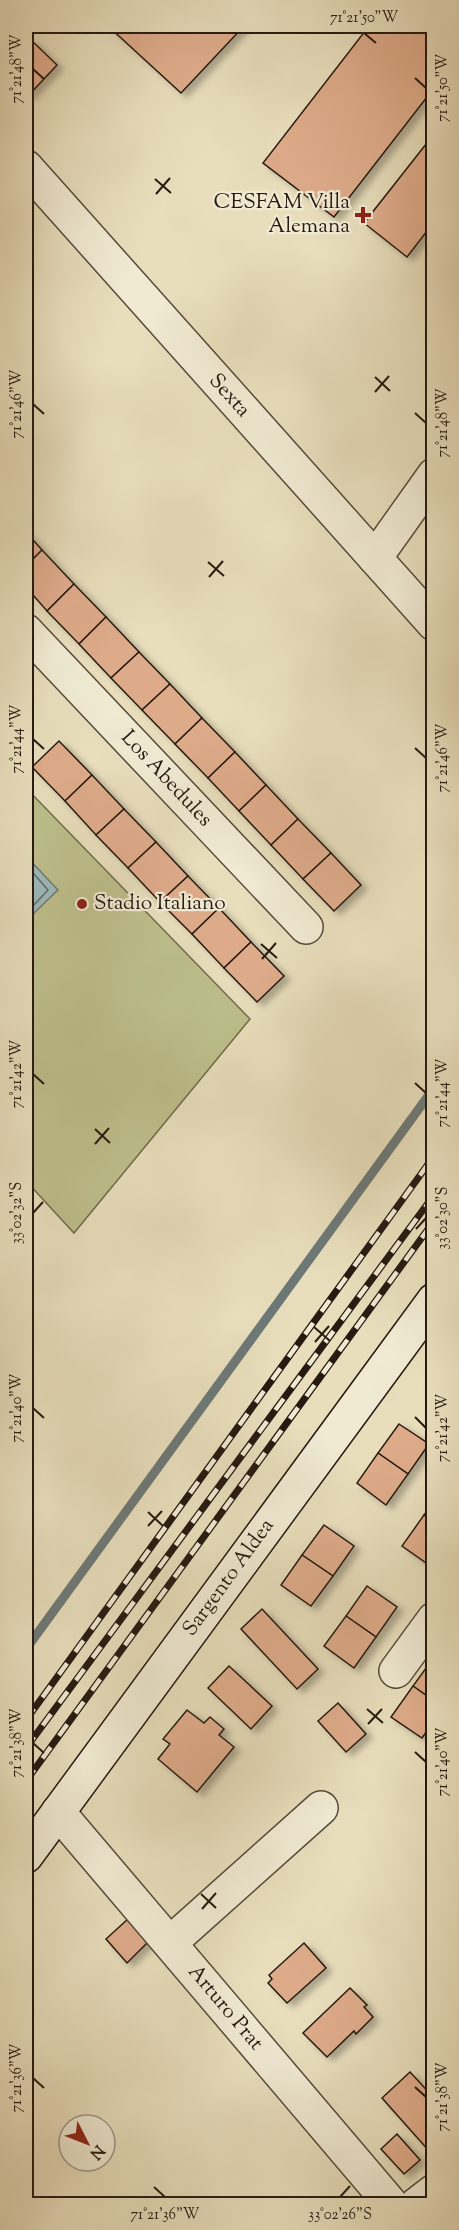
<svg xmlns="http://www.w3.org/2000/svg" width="459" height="2230" font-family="'Sorts Mill Goudy',serif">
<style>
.green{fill:#bdbf8c;stroke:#726c4e;stroke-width:1.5}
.water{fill:#9cb9bb;stroke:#6d7977;stroke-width:1.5}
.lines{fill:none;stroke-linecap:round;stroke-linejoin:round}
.shore{stroke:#616a66;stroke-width:1.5}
.stream{stroke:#6d7977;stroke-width:9}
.building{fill:#deab8a;stroke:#261a11;stroke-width:1.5;filter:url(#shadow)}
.street-casing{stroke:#564b3c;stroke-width:36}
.secondary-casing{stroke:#261a11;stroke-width:36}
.street{stroke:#f0ead3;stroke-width:33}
.secondary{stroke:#f0ead3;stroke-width:33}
.rail-casing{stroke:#261a11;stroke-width:7}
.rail{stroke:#f0ead3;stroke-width:4.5;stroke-dasharray:14;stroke-linecap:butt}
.ticks{fill:none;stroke:#261a11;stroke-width:2}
.poi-dot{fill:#8f2418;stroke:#f0ead3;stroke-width:2}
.labels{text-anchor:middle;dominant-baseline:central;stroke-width:4.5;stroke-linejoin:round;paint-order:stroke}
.poi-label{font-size:21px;fill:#261a11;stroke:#f0ead3;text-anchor:end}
.street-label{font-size:21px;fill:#261a11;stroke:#f0ead3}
.neatline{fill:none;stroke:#261a11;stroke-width:2}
.ticks-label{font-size:15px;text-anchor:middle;fill:#261a11}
</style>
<defs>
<filter id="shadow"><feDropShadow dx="6" dy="4" stdDeviation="3" flood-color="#0004"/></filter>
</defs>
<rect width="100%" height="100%" fill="#e8debc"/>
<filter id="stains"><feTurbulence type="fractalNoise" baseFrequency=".00333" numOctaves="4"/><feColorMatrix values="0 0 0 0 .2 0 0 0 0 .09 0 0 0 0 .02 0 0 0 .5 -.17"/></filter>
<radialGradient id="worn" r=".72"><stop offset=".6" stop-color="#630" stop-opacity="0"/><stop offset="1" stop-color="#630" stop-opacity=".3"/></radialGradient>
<path class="green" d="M26 788 250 1019 74 1233 26 1181Z"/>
<path class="water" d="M26 856 58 890 32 915 26 909Z"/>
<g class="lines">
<path class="shore" d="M26 865 48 890 33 906H26"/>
<path class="stream" d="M26 1649 434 1088"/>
</g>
<g class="building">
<path d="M108 26H244L181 93Z"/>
<path d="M369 26H434V88L334 217 263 163Z"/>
<path d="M30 39 57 65 26 98V44Z"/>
<path d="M434 134V222L407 257 364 223Z"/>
<path d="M26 532 42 550 26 566Z"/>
<path d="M42 550 74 584 47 611 26 587V566Z"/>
<path d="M74 584 106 617 79 644 47 611Z"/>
<path d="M106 617 139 652 111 678 79 644Z"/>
<path d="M139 652 170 684 142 710 111 678Z"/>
<path d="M170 684 202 718 175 744 142 710Z"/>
<path d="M202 718 235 752 208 778 175 744Z"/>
<path d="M59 741 92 775 65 801 32 767Z"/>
<path d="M235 752 266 785 239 811 208 778Z"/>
<path d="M92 775 124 809 96 835 65 801Z"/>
<path d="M266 785 298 819 271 845 239 811Z"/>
<path d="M124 809 156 842 128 868 96 835Z"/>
<path d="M298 819 331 853 303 879 271 845Z"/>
<path d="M156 842 188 876 160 902 128 868Z"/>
<path d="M331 853 361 885 334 911 303 879Z"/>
<path d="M188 876 219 908 192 934 160 902Z"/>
<path d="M219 908 251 942 224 968 192 934Z"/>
<path d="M251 942 284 976 257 1002 224 968Z"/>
<path d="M399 1424 429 1444 408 1474 378 1453Z"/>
<path d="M378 1453 408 1474 386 1505 357 1483Z"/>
<path d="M434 1501V1523L424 1515Z"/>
<path d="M424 1515 434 1523 432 1567 402 1546Z"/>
<path d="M324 1525 354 1546 333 1576 302 1555Z"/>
<path d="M302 1555 333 1576 311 1606 281 1585Z"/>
<path d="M367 1586 397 1607 376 1637 346 1616Z"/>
<path d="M262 1609 318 1669 297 1689 241 1629Z"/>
<path d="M346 1616 376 1637 354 1668 324 1646Z"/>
<path d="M434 1657V1701L413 1686Z"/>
<path d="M229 1666 272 1706 251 1729 208 1688Z"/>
<path d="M413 1686 434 1701V1721L422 1738 391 1717Z"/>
<path d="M338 1703 366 1734 346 1752 318 1721Z"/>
<path d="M187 1710 204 1723 210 1717 224 1729 219 1735 234 1747 197 1792 158 1759 170 1744 163 1739Z"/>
<path d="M129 1918 150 1940 127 1963 106 1939Z"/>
<path d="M304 1943 326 1968 287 2003 268 1983 272 1979 269 1975Z"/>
<path d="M350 1988 367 2005 364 2007 373 2017 356 2034 354 2031 327 2057 303 2033Z"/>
<path d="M410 2072 434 2098V2149L430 2152 382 2098Z"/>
<path d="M397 2134 420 2160 404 2174 381 2149Z"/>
</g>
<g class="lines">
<g class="street-casing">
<g id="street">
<path d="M26 167 434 624"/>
<path d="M375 558 434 475"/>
<path d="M26 631 306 927"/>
<path d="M396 1671 434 1619"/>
<path d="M58 1812 391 2204"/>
<path d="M170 1943 321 1808"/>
<path d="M417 2204 434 2191"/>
</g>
</g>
<g class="secondary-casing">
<path id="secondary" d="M26 1856 434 1300"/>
</g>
<use href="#street" class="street"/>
<use href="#secondary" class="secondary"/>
<g class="rail-casing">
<g id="rail">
<path d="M26 1720 434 1156"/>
<path d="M26 1748 434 1195"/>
<path d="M26 1781 434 1221"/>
</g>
</g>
<use href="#rail" class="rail"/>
</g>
<path class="ticks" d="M364 33 376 43M33 69 44 79M415 78 426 88M155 179 171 193M156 194 170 178M375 377 390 391M375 392 389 376M33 404 44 414M415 413 426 423M208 562 224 576M209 577 223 561M33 739 44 749M415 748 426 758M261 944 277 958M262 959 276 943M33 1074 44 1084M415 1083 426 1093M95 1129 110 1143M95 1144 109 1128M33 1213 43 1202M416 1229 426 1218M314 1327 330 1341M315 1342 329 1326M33 1408 44 1418M415 1417 426 1428M148 1512 163 1526M148 1526 162 1511M367 1709 383 1723M368 1724 382 1709M33 1743 44 1753M415 1752 426 1762M201 1894 216 1908M202 1909 216 1893M33 2078 44 2088M415 2087 426 2097M154 2187 165 2197M340 2197 350 2186"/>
<g class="poi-dot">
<path d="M360 206h6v6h6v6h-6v6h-6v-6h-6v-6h6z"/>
<circle cx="82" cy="904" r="6"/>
</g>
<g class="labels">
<g class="poi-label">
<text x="350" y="203">CESFAM Villa<tspan x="350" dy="24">Alemana</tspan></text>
<text x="94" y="904" text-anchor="start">Stadio Italiano</text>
</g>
<g class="street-label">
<text transform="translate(229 396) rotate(48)">Sexta</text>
<text transform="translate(166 779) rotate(47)">Los Abedules</text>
<text transform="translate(229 1578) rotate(-54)">Sargento Aldea</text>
<text transform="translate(225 2008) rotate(50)">Arturo Prat</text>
</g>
</g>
<rect width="459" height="2230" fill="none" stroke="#e8debc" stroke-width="66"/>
<g transform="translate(87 2143) rotate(132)"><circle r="28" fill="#f0ead3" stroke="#9f9785" stroke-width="1.5"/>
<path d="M0-4.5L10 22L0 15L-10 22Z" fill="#8f2418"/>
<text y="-9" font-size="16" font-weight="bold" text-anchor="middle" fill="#261a11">N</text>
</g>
<rect x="33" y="33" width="393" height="2164" class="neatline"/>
<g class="ticks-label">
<text x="364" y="22">71°21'50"W</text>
<text transform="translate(16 69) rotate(-90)" y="5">71°21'48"W</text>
<text transform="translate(442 88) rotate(-90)" y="5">71°21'50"W</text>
<text transform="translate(16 404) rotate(-90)" y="5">71°21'46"W</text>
<text transform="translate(442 423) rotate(-90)" y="5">71°21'48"W</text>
<text transform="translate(16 739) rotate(-90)" y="5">71°21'44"W</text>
<text transform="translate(442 758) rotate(-90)" y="5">71°21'46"W</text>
<text transform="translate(16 1074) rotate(-90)" y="5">71°21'42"W</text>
<text transform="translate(442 1093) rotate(-90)" y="5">71°21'44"W</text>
<text transform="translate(16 1213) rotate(-90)" y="5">33°02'32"S</text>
<text transform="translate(442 1218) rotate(-90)" y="5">33°02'30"S</text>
<text transform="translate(16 1408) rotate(-90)" y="5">71°21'40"W</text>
<text transform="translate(442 1428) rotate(-90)" y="5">71°21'42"W</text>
<text transform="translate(16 1743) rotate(-90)" y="5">71°21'38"W</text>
<text transform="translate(442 1762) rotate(-90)" y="5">71°21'40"W</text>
<text transform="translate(16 2078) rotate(-90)" y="5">71°21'36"W</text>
<text transform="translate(442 2097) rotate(-90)" y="5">71°21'38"W</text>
<text x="165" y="2219">71°21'36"W</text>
<text x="340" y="2219">33°02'26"S</text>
</g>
<rect width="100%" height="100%" filter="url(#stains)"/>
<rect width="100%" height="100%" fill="url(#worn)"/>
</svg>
